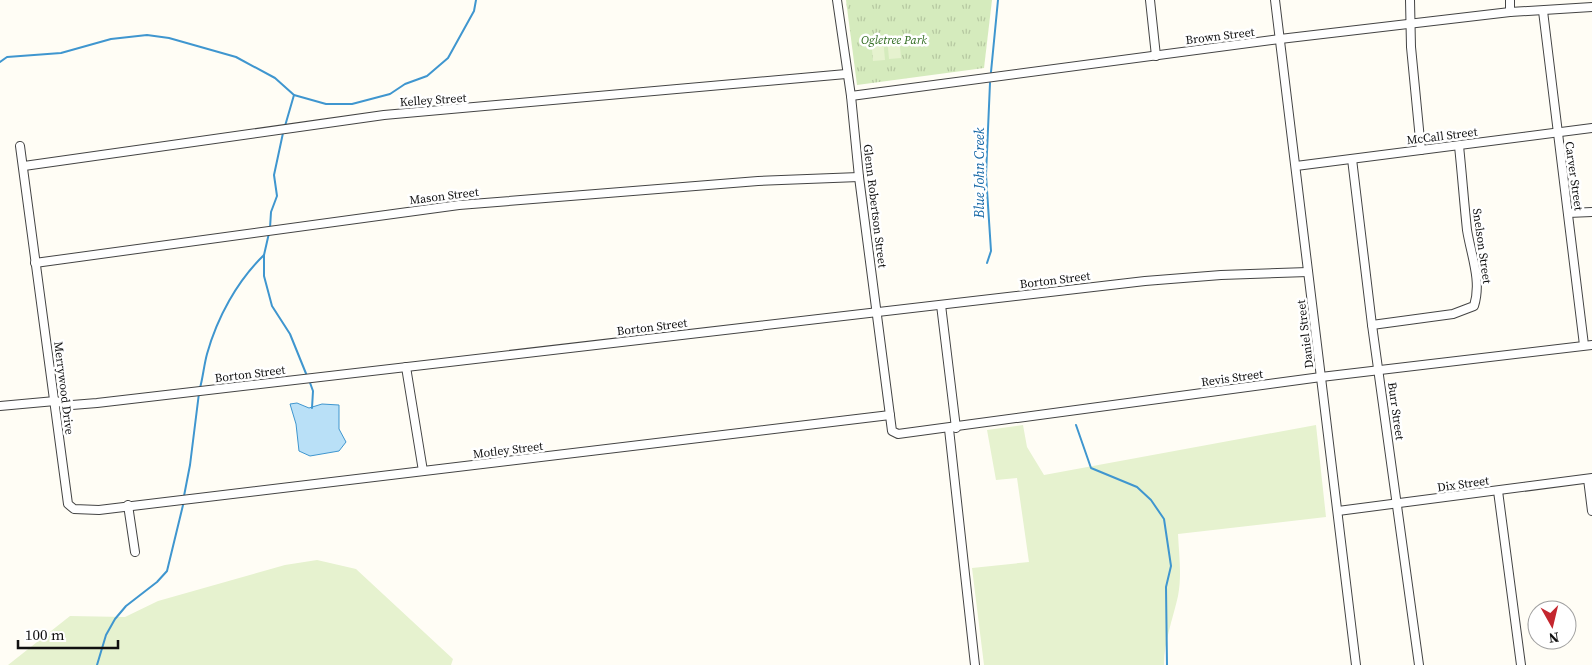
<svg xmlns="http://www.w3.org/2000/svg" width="1592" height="665" font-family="'Source Serif 4',serif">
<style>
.grass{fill:url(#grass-tufts)}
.pitch{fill:#e6f2cf}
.water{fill:#b9e0f7;stroke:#3f96cf}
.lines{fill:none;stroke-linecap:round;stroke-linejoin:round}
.stream{stroke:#3f96cf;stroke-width:2}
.minor-casing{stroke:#444;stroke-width:10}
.minor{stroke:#fff;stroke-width:8}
.labels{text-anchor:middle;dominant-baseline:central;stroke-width:5;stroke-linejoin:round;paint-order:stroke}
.street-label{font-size:12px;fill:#111;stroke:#fff}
.park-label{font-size:12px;font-style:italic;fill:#2f6b1f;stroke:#fff}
.water-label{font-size:14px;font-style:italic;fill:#1768a6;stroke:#fff}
</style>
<defs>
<pattern id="grass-tufts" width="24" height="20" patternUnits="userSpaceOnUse" patternTransform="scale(1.25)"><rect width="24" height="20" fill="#d5ebbd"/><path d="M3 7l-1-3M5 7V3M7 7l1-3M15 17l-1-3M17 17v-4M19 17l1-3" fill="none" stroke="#b6c8a1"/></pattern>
</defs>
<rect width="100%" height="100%" fill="#fffdf5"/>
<path class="grass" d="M846 0H992L984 68 857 85Z"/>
<g class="pitch">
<path d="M899 35 901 58 889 59 887 36Z"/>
<path d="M883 37 885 60 873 61 871 38Z"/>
<path d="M1023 425 1027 447 1044 475 1316 425 1326 517 1178 534C1179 555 1182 575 1178 596 1173 619 1164 641 1164 665H984L972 568 1029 562 1017 478 996 480 987 430Z"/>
<path d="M317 560 356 569 453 659 451 665H8L70 616 125 617 158 601 285 565Z"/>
</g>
<path class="water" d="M297 403 309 408 322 404 339 405V429L346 442 339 451 310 456 299 451 296 424 290 404Z"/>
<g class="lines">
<g class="stream">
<path d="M0 62 7 57 61 53 111 39 147 35 169 38 236 57 275 78 294 95 326 104H352L390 94 405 84 427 76 448 58 474 11 476 0"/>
<path d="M991 72 998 0"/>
<path d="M285 126 294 95"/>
<path d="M270 228 271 212 277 196 274 175 283 133"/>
<path d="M269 233 264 255V276L272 306 290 334 307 376"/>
<path d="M987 263 991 251 986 175 990 83"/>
<path d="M309 380 313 391 312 408"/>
<path d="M200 388C203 377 204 365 207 354 217 318 237 281 264 255"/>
<path d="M1076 425 1091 468 1137 487 1151 500 1164 519 1171 566 1166 587 1167 665"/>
<path d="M184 496 190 465 199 393"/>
<path d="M97 665 106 635 115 619 126 606 157 582 167 571 184 501"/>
</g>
<g class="minor-casing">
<g id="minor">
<path d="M837 0 851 96 859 177 892 431 898 434 1321 377 1592 345"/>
<path d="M1150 0 1156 56"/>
<path d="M1275 0 1356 665"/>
<path d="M1410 0 1411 47 1421 150"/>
<path d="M1543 11 1584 345"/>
<path d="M1510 12V0"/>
<path d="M851 96 1280 39 1510 12 1592 7"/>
<path d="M20 146 68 504 74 509 99 510 890 415"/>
<path d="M1352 159 1372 325 1419 665"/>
<path d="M24 166 384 115 846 74"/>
<path d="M1296 166 1592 128"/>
<path d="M1568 213 1592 212"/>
<path d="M35 263 459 205 758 181 859 177"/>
<path d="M941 305 956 428"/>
<path d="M1372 325 1453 314 1474 306C1482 281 1471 255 1467 230 1464 202 1462 174 1459 146"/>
<path d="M406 367 423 471"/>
<path d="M0 406 55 401 72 405 97 403 1145 281 1221 275 1308 272"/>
<path d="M949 429 975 665"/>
<path d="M1588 479 1592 511"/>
<path d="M1498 491 1521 665"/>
<path d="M128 505 135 552"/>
<path d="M1338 511 1592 478"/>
</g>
</g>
<use href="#minor" class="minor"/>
</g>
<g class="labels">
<g class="street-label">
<text transform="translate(1220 36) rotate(-7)">Brown Street</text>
<text transform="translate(433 100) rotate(-4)">Kelley Street</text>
<text transform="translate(1442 136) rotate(-7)">McCall Street</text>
<text transform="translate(1574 176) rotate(82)">Carver Street</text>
<text transform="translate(444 196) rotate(-7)">Mason Street</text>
<text transform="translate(875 206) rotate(83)">Glenn Robertson Street</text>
<text transform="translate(1482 246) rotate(82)">Snelson Street</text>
<text transform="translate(1055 280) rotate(-7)">Borton Street</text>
<text transform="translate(652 327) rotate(-7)">Borton Street</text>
<text transform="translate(1305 334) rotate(-97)">Daniel Street</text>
<text transform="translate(250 374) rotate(-7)">Borton Street</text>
<text transform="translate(1232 378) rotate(-8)">Revis Street</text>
<text transform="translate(64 388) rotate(83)">Merrywood Drive</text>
<text transform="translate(1396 411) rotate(82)">Burr Street</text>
<text transform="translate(508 450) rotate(-7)">Motley Street</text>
<text transform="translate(1463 484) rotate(-8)">Dix Street</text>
</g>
<g class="park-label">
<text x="894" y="40">Ogletree Park</text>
</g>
<g class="water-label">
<text transform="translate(979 173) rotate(-90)">Blue John Creek</text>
</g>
</g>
<g transform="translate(1552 625) rotate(172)"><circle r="24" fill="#ffffff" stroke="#a0a0a0"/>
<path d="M0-4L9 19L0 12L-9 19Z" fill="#c4262e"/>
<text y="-8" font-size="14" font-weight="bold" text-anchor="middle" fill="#111111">N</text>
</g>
<path d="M18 640v8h100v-8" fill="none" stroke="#111111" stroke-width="2.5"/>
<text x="25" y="640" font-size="15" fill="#111111" stroke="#ffffff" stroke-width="4" paint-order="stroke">100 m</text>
</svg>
